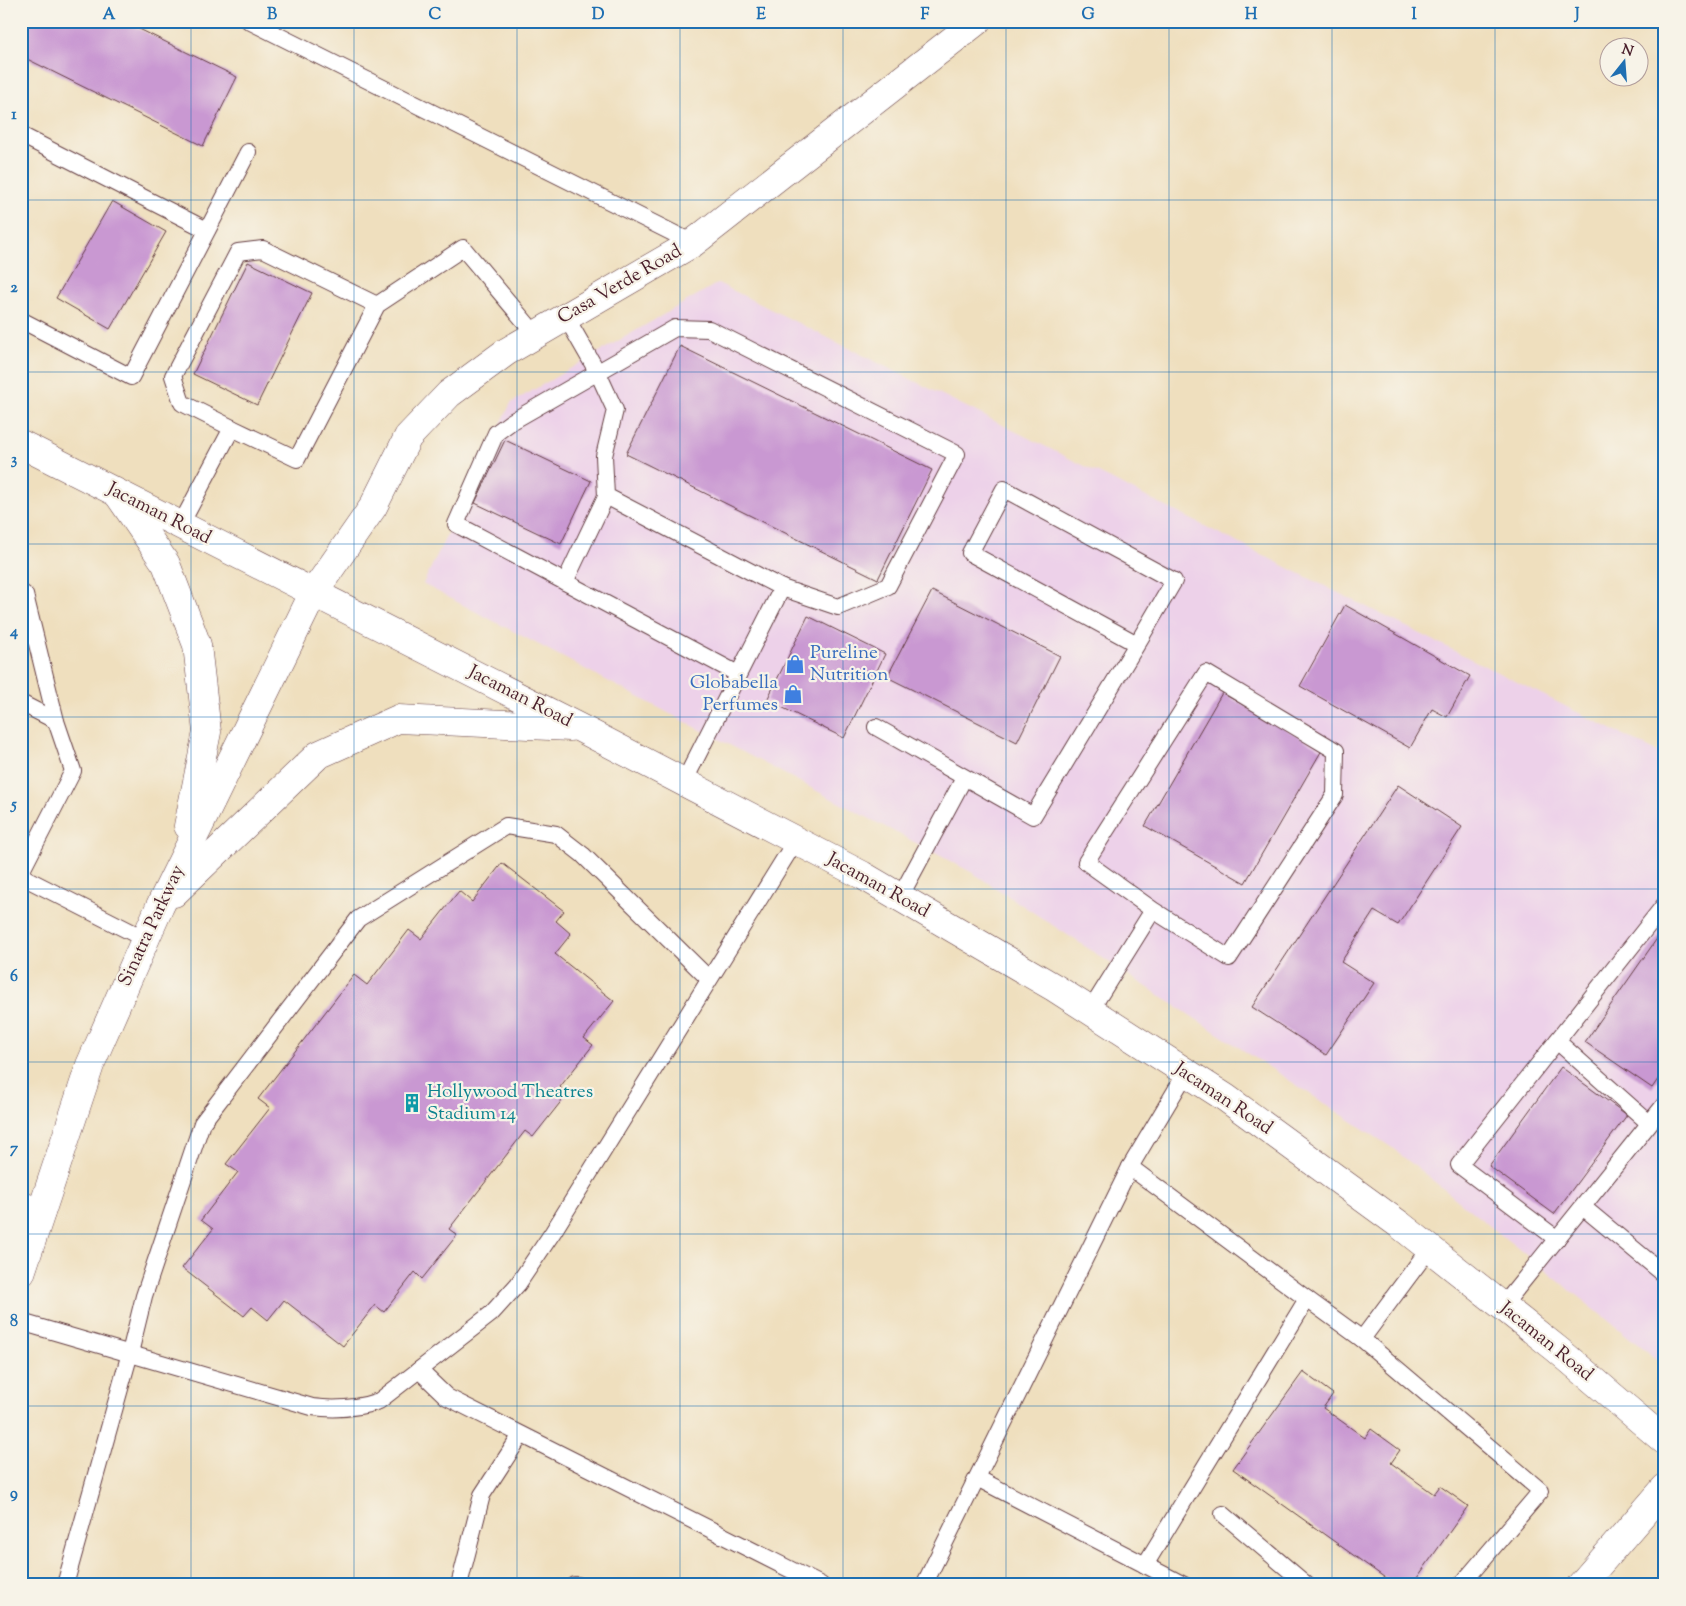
<svg xmlns="http://www.w3.org/2000/svg" width="1686" height="1606" font-family="'Sorts Mill Goudy',serif">
<style>
.built{fill:#edd1e9}
.building{fill:#c998d2}
.lines{fill:none;stroke-linecap:round;stroke-linejoin:round}
.lane-casing{stroke:#633c41;stroke-width:18}
.street-casing{stroke:#633c41;stroke-width:29}
.secondary-casing{stroke:#633c41;stroke-width:29}
.lane{stroke:#fff;stroke-width:16}
.street{stroke:#fff;stroke-width:28}
.secondary{stroke:#fff;stroke-width:28}
.grid{fill:none;stroke:#1f6fb2;stroke-width:1;stroke-opacity:0.55}
.labels{text-anchor:middle;dominant-baseline:central;stroke-width:4.5;stroke-linejoin:round;paint-order:stroke}
.street-label{font-size:19px;fill:#4a1f2b;stroke:#f7f3e8}
.shop-label{font-size:19px;fill:#366cbe;stroke:#f7f3e8;text-anchor:start}
.culture-label{font-size:19px;fill:#0d838f;stroke:#f7f3e8;text-anchor:start}
.neatline{fill:none;stroke:#1f6fb2;stroke-width:2}
.grid-label{font-size:16px;text-anchor:middle;font-weight:bold;fill:#1f6fb2}
</style>
<rect width="100%" height="100%" fill="#f7f3e8"/>
<filter id="ink" filterUnits="userSpaceOnUse"><feTurbulence type="fractalNoise" baseFrequency=".02" numOctaves="2"/><feDisplacementMap in="SourceGraphic" scale="10" xChannelSelector="R" yChannelSelector="G"/><feConvolveMatrix kernelMatrix="1 2 1 2 8 2 1 2 1" color-interpolation-filters="sRGB"/></filter>
<filter id="wash" filterUnits="userSpaceOnUse"><feTurbulence type="fractalNoise" baseFrequency=".0096" numOctaves="4" result="noise"/><feDisplacementMap in="SourceGraphic" scale="20" xChannelSelector="R" yChannelSelector="G"/><feGaussianBlur stdDeviation="1.12" result="paint"/><feColorMatrix in="noise" values="0 0 0 0 0 0 0 0 0 0 0 0 0 0 0 0 0 1.4 0 .05"/><feComposite in="paint" operator="in"/></filter>
<g filter="url(#wash)">
<rect width="100%" height="100%" fill="#efdfbe"/>
<path class="built" d="M718 283 1665 756V1366L1391 1147 973 873 423 584 511 403Z"/>
<g id="blocks">
<g class="building">
<path d="M21 21H123L237 77 203 146 21 56Z"/>
<path d="M112 201 166 232 110 329 56 298Z"/>
<path d="M248 262 312 293 257 405 193 374Z"/>
<path d="M680 346 932 470 878 579 626 454Z"/>
<path d="M505 440 591 481 561 544 475 503Z"/>
<path d="M932 591 1060 656 1017 742 887 677Z"/>
<path d="M1345 605 1470 676 1447 717 1432 709 1410 748 1300 686Z"/>
<path d="M808 616 885 654 844 738 767 700Z"/>
<path d="M1222 693 1322 750 1245 883 1145 826Z"/>
<path d="M1398 785 1462 827 1398 925 1374 911 1341 962 1374 983 1326 1055 1252 1007Z"/>
<path d="M502 863 564 911 556 921 571 934 555 954 614 1001 584 1038 593 1045 560 1087 567 1094 533 1137 525 1131 449 1229 457 1235 422 1279 415 1272 384 1312 375 1305 343 1346 284 1300 268 1320 252 1307 244 1316 182 1268 213 1229 201 1220 238 1172 226 1164 270 1108 258 1099 354 975 367 985 409 930 421 939 459 891 472 902Z"/>
<path d="M1665 927V1069L1652 1088 1585 1042Z"/>
<path d="M1561 1067 1627 1115 1554 1214 1489 1166Z"/>
<path d="M1303 1372 1333 1394 1323 1408 1365 1438 1371 1429 1400 1450 1391 1463 1434 1494 1440 1486 1468 1506 1412 1585H1395L1233 1469Z"/>
</g>
</g>
</g>
<g filter="url(#ink)">
<use href="#blocks" fill-opacity="0" stroke="#633c41" stroke-width="1"/>
<g class="lines">
<g class="lane-casing">
<g id="lane">
<path d="M249 21 693 243"/>
<path d="M21 135 207 230"/>
<path d="M566 317 598 373 615 410 604 456 606 496 782 588 684 782"/>
<path d="M21 320 131 377 248 152"/>
<path d="M232 428 182 403 173 376 238 252 263 249 377 305"/>
<path d="M181 524 232 428 297 459 377 305 463 248 536 335"/>
<path d="M565 582 606 496"/>
<path d="M21 592 25 595 56 721 73 771 21 872"/>
<path d="M738 674 456 524 496 433 511 422 675 328 709 329 957 454 888 586 838 607 782 588"/>
<path d="M21 703 56 721"/>
<path d="M876 727 1033 816 1137 644 970 553 1004 489 1174 581 1137 644"/>
<path d="M21 876 145 939"/>
<path d="M900 897 964 778"/>
<path d="M1090 1011 1153 910 1086 862 1206 673 1336 751 1335 795 1229 958 1153 910"/>
<path d="M1557 1041 1649 1123"/>
<path d="M1130 1167 1307 1299 1145 1565"/>
<path d="M1583 1207 1665 1275"/>
<path d="M1557 1239 1459 1165 1665 904"/>
<path d="M1307 1299 1362 1339 1429 1249"/>
<path d="M1502 1307 1665 1104"/>
<path d="M21 1322 312 1407C336 1410 356 1409 379 1401L491 1314 518 1284 553 1232 796 840"/>
<path d="M1362 1339 1541 1491 1461 1585"/>
<path d="M419 1370 447 1397 821 1585"/>
<path d="M977 1478 1184 1585"/>
<path d="M1223 1514 1307 1585"/>
<path d="M65 1585 130 1353 144 1296 202 1123 358 919 506 826 556 834 583 855 709 979"/>
<path d="M459 1585 482 1495 521 1435"/>
<path d="M574 1585H578"/>
<path d="M924 1585 1130 1167 1186 1073"/>
</g>
</g>
<g class="street-casing">
<g id="street">
<path d="M21 1206 41 1212"/>
<path d="M1581 1585 1665 1488"/>
</g>
</g>
<g class="secondary-casing">
<g id="secondary">
<path d="M21 444 578 727 862 875 1055 988 1226 1098 1400 1225 1558 1350 1665 1441"/>
<path d="M118 494 166 564 197 645 207 732 188 826"/>
<path d="M174 893 318 755 398 719 570 727"/>
<path d="M21 1273 90 1065 160 906 314 592 373 507 408 437 449 394 506 352 693 243 977 21"/>
</g>
</g>
<use href="#lane" class="lane"/>
<use href="#street" class="street"/>
<use href="#secondary" class="secondary"/>
</g>
</g>
<path class="grid" d="M191 21V1585M354 21V1585M517 21V1585M680 21V1585M843 21V1585M1006 21V1585M1169 21V1585M1332 21V1585M1495 21V1585M21 200H1665M21 372H1665M21 544H1665M21 717H1665M21 889H1665M21 1062H1665M21 1234H1665M21 1406H1665"/>
<defs>
<g id="shop-bare" transform="scale(1.5)"><path d="M-5-2.5h2.3a2.7 3.5 0 0 1 5.4 0H5L5.5 6h-11ZM-1.5-2.5h3a1.5 2.3 0 0 0-3 0Z" fill="#3f7fe0" stroke="#f7f3e8" stroke-width="2.5" paint-order="stroke"/></g>
<g id="building-bare" transform="scale(1.5)"><path d="M-4-6H4V6H1V3H-1V6H-4ZM-2.5-4.3h1.7v1.8h-1.7ZM.8-4.3h1.7v1.8H.8ZM-2.5-1h1.7V.8h-1.7ZM.8-1h1.7V.8H.8Z" fill="#0f9aa8" stroke="#f7f3e8" stroke-width="2.5" paint-order="stroke"/></g>
</defs>
<g fill-rule="evenodd">
<use href="#shop-bare" x="795" y="664"/>
<use href="#shop-bare" x="793" y="694"/>
<use href="#building-bare" x="412" y="1103"/>
</g>
<g class="labels">
<g class="street-label">
<text transform="translate(620 285) rotate(-30)">Casa Verde Road</text>
<text transform="translate(159 514) rotate(27)">Jacaman Road</text>
<text transform="translate(520 697) rotate(27)">Jacaman Road</text>
<text transform="translate(878 886) rotate(29)">Jacaman Road</text>
<text transform="translate(152 926) rotate(-65)">Sinatra Parkway</text>
<text transform="translate(1223 1099) rotate(34)">Jacaman Road</text>
<text transform="translate(1546 1342) rotate(39)">Jacaman Road</text>
</g>
<g class="shop-label">
<text x="810" y="653">Pureline<tspan x="810" dy="22">Nutrition</tspan></text>
<text x="778" y="683" text-anchor="end">Globabella<tspan x="778" dy="22">Perfumes</tspan></text>
</g>
<g class="culture-label">
<text x="427" y="1092">Hollywood Theatres<tspan x="427" dy="22">Stadium 14</tspan></text>
</g>
</g>
<rect width="1686" height="1606" fill="none" stroke="#f7f3e8" stroke-width="55"/>
<g transform="translate(1624 62) rotate(17)"><circle r="24" fill="#f7f3e8" stroke="#b29e9c"/>
<path d="M0-4L9 19L0 12L-9 19Z" fill="#1f6fb2"/>
<text y="-8" font-size="14" font-weight="bold" text-anchor="middle" fill="#4a1f2b">N</text>
</g>
<rect x="28" y="28" width="1630" height="1550" class="neatline"/>
<g class="grid-label">
<text x="109" y="19">A</text>
<text x="272" y="19">B</text>
<text x="435" y="19">C</text>
<text x="598" y="19">D</text>
<text x="761" y="19">E</text>
<text x="925" y="19">F</text>
<text x="1088" y="19">G</text>
<text x="1251" y="19">H</text>
<text x="1414" y="19">I</text>
<text x="1577" y="19">J</text>
<text x="14" y="119">1</text>
<text x="14" y="292">2</text>
<text x="14" y="464">3</text>
<text x="14" y="636">4</text>
<text x="14" y="809">5</text>
<text x="14" y="981">6</text>
<text x="14" y="1153">7</text>
<text x="14" y="1326">8</text>
<text x="14" y="1498">9</text>
</g>
</svg>
